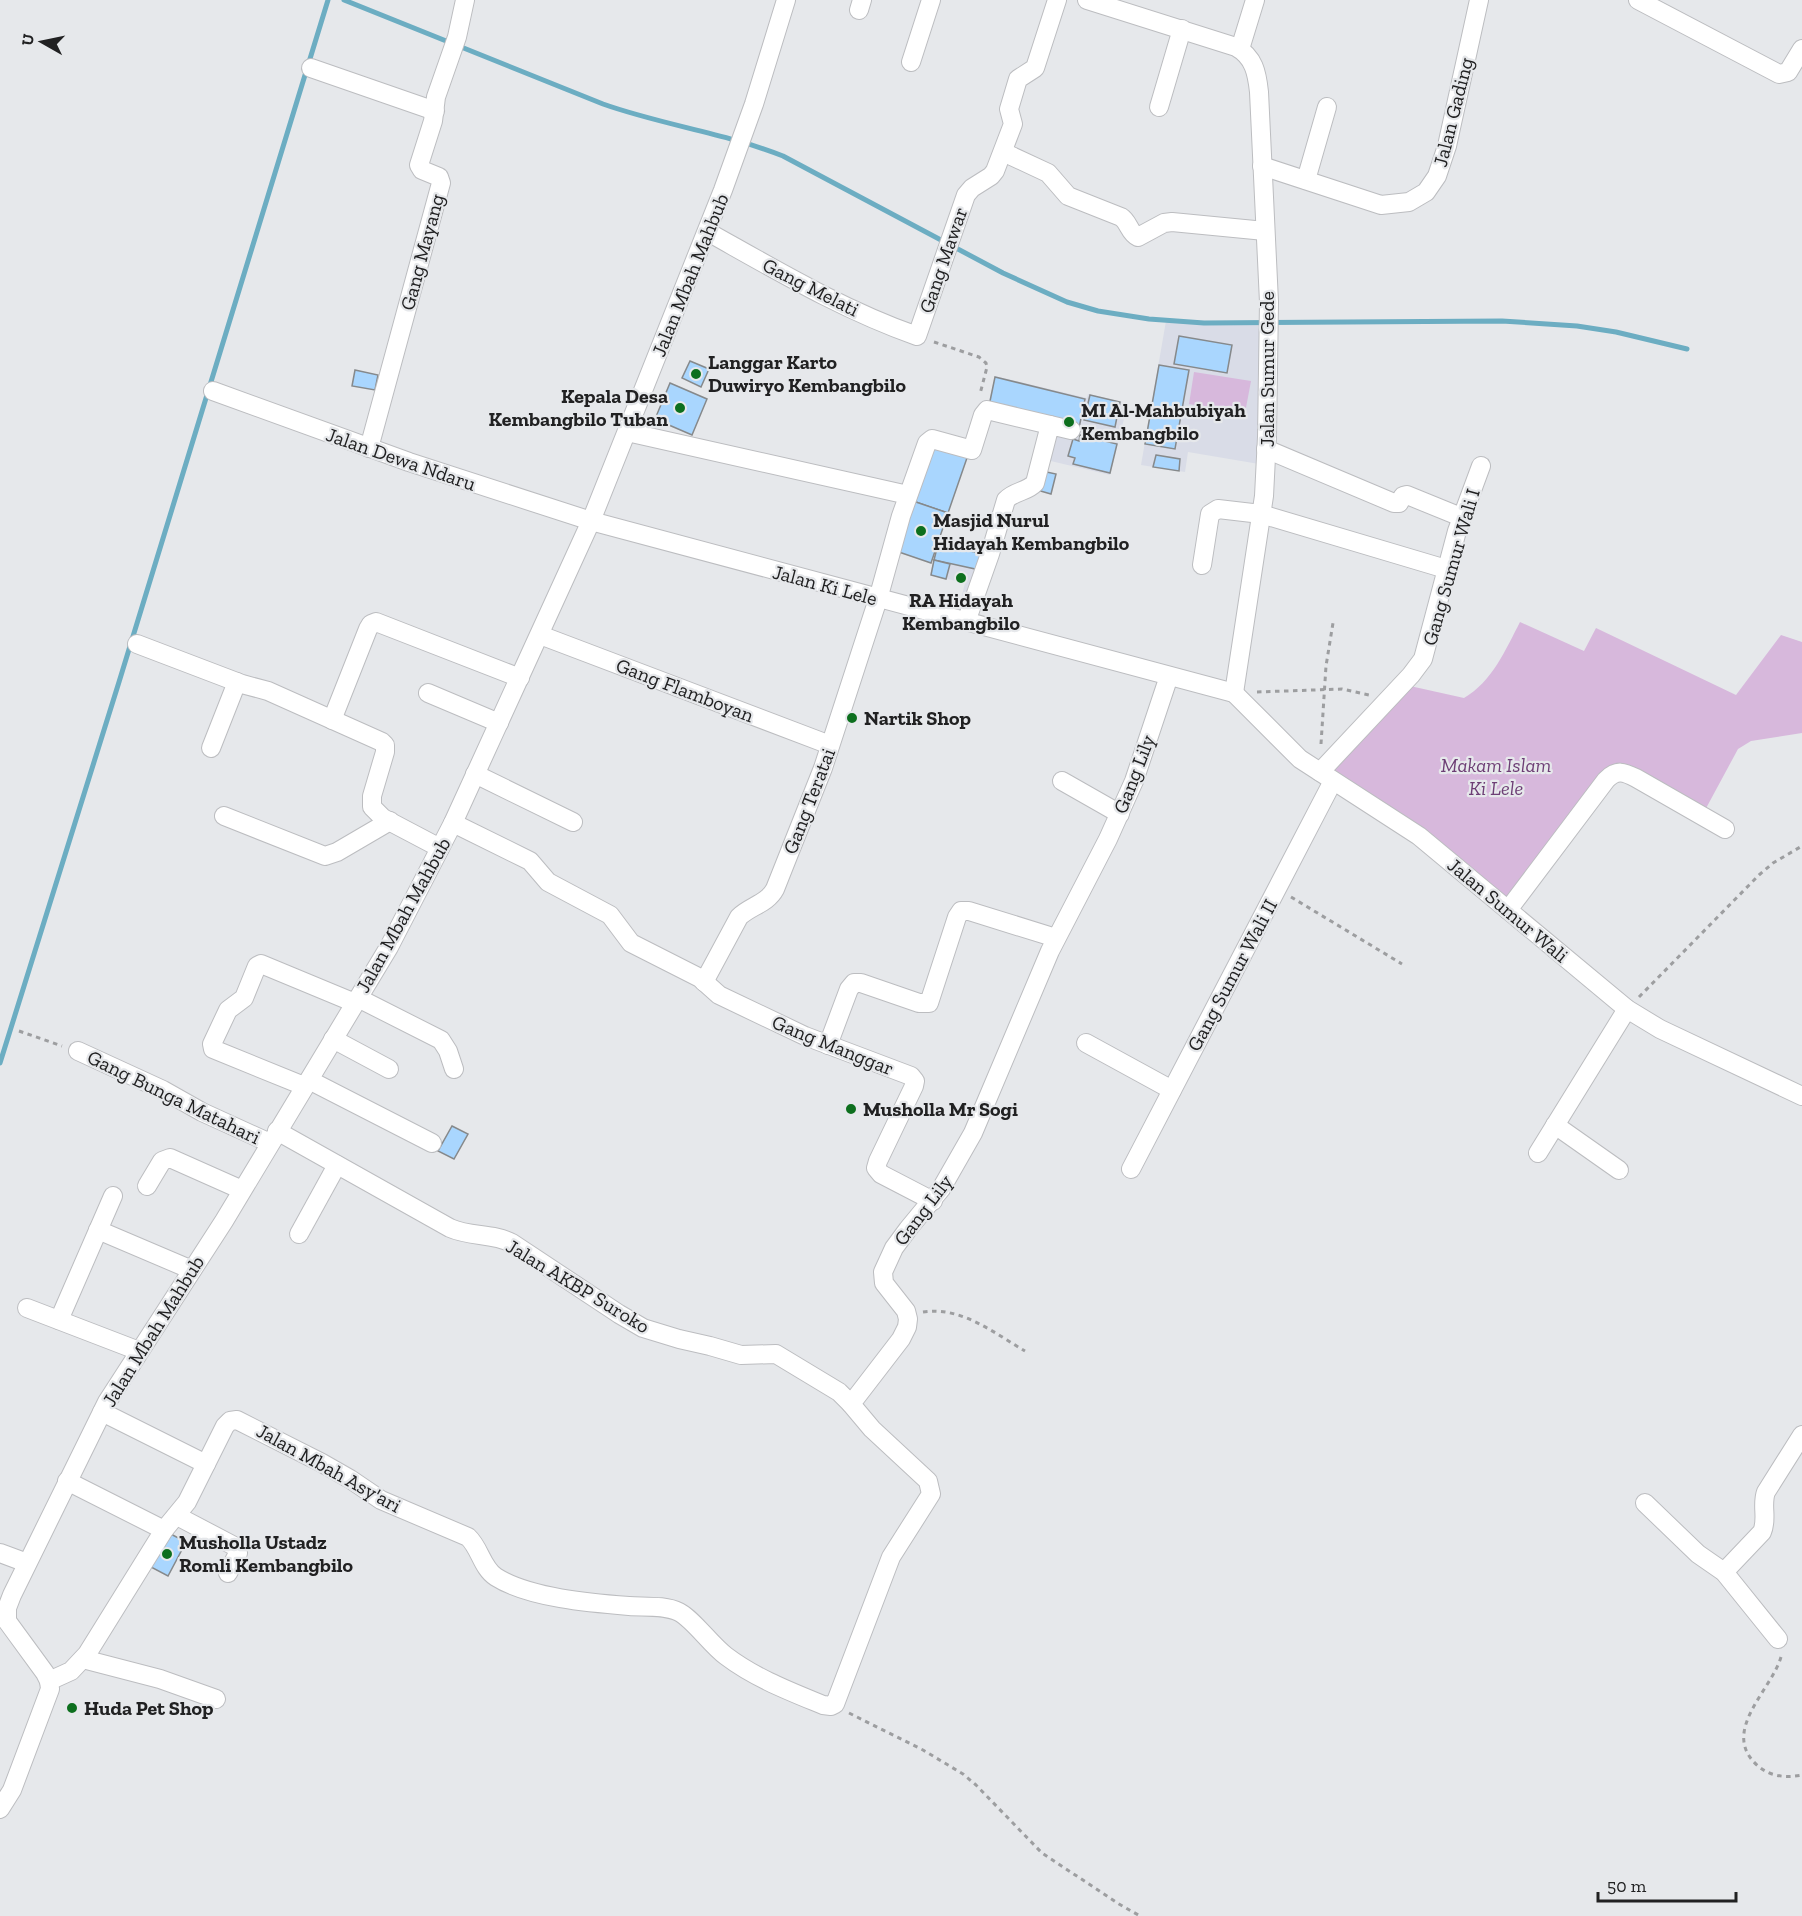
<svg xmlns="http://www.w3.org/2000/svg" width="1802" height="1916" font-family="'Zilla Slab',serif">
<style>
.built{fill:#d9dce7}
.green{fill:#d7b8dc}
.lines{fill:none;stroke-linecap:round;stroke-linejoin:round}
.stream{stroke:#6cadc2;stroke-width:5}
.building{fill:#a9d6fe;stroke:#86898b;stroke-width:1.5}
.minor-casing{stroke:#bcbdc0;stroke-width:20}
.path{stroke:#9d9ea0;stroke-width:3;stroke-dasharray:4.5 4.5;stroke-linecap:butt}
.minor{stroke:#fff;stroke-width:18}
.poi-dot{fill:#0d6f1e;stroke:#e6e8eb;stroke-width:2}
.labels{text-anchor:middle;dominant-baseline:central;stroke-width:4.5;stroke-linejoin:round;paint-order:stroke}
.street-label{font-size:20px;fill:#212122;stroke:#e6e8eb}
.poi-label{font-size:20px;font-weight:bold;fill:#212122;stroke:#e6e8eb;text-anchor:start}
.park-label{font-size:20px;font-style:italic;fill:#6d3e75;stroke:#e6e8eb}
</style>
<rect width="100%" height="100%" fill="#e6e8eb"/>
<g class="built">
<path d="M1166 321 1262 324 1259 464 1188 452 1185 472 1141 465Z"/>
<path d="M995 376 1087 398 1088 394 1128 403 1110 475 1038 458 1044 429 986 415Z"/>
<path d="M938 543 987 554 964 617 957 615 965 583 930 575Z"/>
</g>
<g class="green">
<path d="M1194 372 1251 381 1245 413 1189 404Z"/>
<path d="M1520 622 1584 651 1596 628 1736 695 1781 635 1802 642V733L1751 741 1738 749 1704 812 1625 768 1509 900 1419 825 1332 771 1410 686 1464 698C1492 682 1506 649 1520 622Z"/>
</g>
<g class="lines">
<g class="stream">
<path d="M344 0 603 104C662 125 725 133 783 156L1003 273 1067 302 1098 311 1149 319 1204 323 1502 321 1577 326 1616 332 1687 349"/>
<path d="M0 1063 119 682 328 0"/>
</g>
</g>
<g class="building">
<path d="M1179 336 1232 345 1227 373 1174 364Z"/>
<path d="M690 361 709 369 701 387 682 378Z"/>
<path d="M1159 365 1189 370 1175 449 1145 444Z"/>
<path d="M355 370 378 375 375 390 352 386Z"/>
<path d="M995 377 1085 399 1079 428 989 406Z"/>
<path d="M670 383 707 399 692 435 655 419Z"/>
<path d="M1090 395 1120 402 1115 427 1084 420Z"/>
<path d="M1080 435 1117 444 1110 473 1073 464 1075 458 1068 456 1073 439 1079 441Z"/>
<path d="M930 442 968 455 948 513 910 500Z"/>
<path d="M1156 455 1180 459 1179 471 1153 467Z"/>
<path d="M1042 471 1056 474 1051 494 1037 490Z"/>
<path d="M910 500 948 513 931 563 893 550Z"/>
<path d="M938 544 984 554 980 570 934 560Z"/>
<path d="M934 560 950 564 946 579 931 575Z"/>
<path d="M452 1126 468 1134 454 1159 438 1151Z"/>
<path d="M167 1532 186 1542 168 1576 149 1566Z"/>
</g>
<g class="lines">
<g class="minor-casing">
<g id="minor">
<path d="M1087 0 1236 47C1254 57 1257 73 1259 92L1269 302 1267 437 1264 496 1234 693"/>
<path d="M1638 0 1779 74 1788 72 1802 49"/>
<path d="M859 10 862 0"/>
<path d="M1240 49 1255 0"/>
<path d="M911 62 931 0"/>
<path d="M311 68 435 111"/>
<path d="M1159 107 1182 29"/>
<path d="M1003 152 1048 173 1068 196 1121 217C1129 222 1129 233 1138 237L1164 223 1172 222 1265 231"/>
<path d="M1262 166 1381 205 1409 202 1426 192 1437 176 1447 146 1479 0"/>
<path d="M1306 180 1327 107"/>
<path d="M708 232C776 270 843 310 917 336L966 195 972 188 991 176 995 171 1013 124 1009 109 1018 79 1035 68 1057 0"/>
<path d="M213 391 409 462 591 521 1234 693"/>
<path d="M627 432 908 495"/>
<path d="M369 448 441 183 439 177 422 170 419 165 433 121 436 97 457 37 465 0"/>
<path d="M1266 449 1394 503H1399L1403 496 1407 495 1461 517"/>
<path d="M1202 565 1210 514 1218 509 1261 514 1446 569"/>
<path d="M966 622 990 554 1006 500C1014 491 1027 492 1035 483L1050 425 1071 430"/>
<path d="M540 635 830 745"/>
<path d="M137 644 242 684 268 691 382 742 385 745V752L372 796V807L383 818 440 848"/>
<path d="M428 693 499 723"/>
<path d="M1234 693 1300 759 1419 836 1627 1009 1660 1029 1802 1096"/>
<path d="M332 720 368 629 371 624 376 622 520 678"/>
<path d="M211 748 237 682"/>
<path d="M1320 772 1411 675 1423 659 1457 531 1481 466"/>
<path d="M475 774 573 822"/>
<path d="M1062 781 1120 814"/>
<path d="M224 816 325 856 337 852 390 821"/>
<path d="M453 823 530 861 548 882 610 915 631 943 700 978 719 995 805 1036 911 1076 915 1081 914 1086 878 1161 876 1168 881 1174 933 1201"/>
<path d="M1508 910 1606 780C1617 769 1624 772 1636 778L1725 829"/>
<path d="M704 982 739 917C750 906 767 904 775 889L823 768 878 599 901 516 927 443 932 439 972 450 983 415 987 410 1050 425"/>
<path d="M358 998 441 1040 448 1051 454 1069"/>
<path d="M333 1039 389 1069"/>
<path d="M1086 1043 1172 1090"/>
<path d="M828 1045 849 989 854 983H861L919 1003H929L957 917 961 911H969L1056 938"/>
<path d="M78 1051 163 1090 202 1112 270 1143"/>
<path d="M309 1080 432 1143"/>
<path d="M304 1086 213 1049 212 1044 228 1010 244 998 257 966 261 964 355 1003"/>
<path d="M1555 1125 1619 1170"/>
<path d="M277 1131 450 1228C470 1237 493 1233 512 1243L619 1314 643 1328 679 1339 710 1346 741 1355 776 1354 839 1392 851 1404"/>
<path d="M1538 1153 1627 1009"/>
<path d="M1131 1169 1333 781"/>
<path d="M147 1186 162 1161 170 1158 242 1190"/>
<path d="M98 1230 192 1270"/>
<path d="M299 1234 337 1165"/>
<path d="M27 1308 139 1351"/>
<path d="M59 1320 113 1196"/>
<path d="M102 1412 206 1464"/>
<path d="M67 1481 164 1530"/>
<path d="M1645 1503 1698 1554 1724 1572 1778 1639"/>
<path d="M177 1516 236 1547 238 1553 228 1573"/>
<path d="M0 1553 27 1563"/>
<path d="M1724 1572 1762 1532C1768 1519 1761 1505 1766 1492L1802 1435"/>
<path d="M83 1659 160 1679 216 1699"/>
<path d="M49 1681 71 1671 87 1654 164 1530 187 1502 225 1426 230 1421 237 1420 322 1463 350 1479 381 1500 468 1537C480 1548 482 1568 496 1577 529 1598 591 1603 629 1606 645 1607 665 1605 679 1612 693 1619 711 1645 726 1656 755 1678 789 1691 823 1705L831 1706 835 1704 891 1557 931 1494 928 1481 872 1429 851 1404 901 1339 907 1327 908 1319 906 1311 884 1283 883 1272 894 1248 908 1229 941 1189 973 1133 1050 951 1108 839 1134 781 1169 676"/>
<path d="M0 1809 12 1790 50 1689 49 1681 45 1673 7 1621V1608L12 1595 107 1402 224 1221 389 947 453 823 591 521 723 190 754 104 786 0"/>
</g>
</g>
<g class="path">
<path d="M934 342 979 357 986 363 987 367 980 394"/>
<path d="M1257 692 1342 689 1369 695"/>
<path d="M1321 744 1326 666 1333 623"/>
<path d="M1291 897 1402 964"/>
<path d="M1639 997 1759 875 1773 863 1802 846"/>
<path d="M19 1031 62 1046"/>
<path d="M923 1312C961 1306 994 1333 1025 1351"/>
<path d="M1781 1657C1771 1691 1719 1732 1758 1766 1771 1777 1786 1778 1802 1775"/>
<path d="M849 1713 923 1750 963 1774 976 1785 1042 1853 1119 1904 1140 1916"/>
</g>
<use href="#minor" class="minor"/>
</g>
<g class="poi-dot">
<circle cx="696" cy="374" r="6"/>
<circle cx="680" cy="408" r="6"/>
<circle cx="1069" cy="422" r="6"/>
<circle cx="921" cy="531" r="6"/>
<circle cx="961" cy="578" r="6"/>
<circle cx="852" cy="718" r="6"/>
<circle cx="851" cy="1109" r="6"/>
<circle cx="167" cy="1554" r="6"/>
<circle cx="72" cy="1708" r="6"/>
</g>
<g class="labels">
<g class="street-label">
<text transform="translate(1453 112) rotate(-76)">Jalan Gading</text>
<text transform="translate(422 252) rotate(-75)">Gang Mayang</text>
<text transform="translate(943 260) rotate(-71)">Gang Mawar</text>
<text transform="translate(690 275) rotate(-68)">Jalan Mbah Mahbub</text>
<text transform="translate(811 287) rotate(27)">Gang Melati</text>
<text transform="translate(1267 369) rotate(-90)">Jalan Sumur Gede</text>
<text transform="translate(401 459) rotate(19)">Jalan Dewa Ndaru</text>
<text transform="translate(1451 567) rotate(-74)">Gang Sumur Wali I</text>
<text transform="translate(825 585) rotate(15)">Jalan Ki Lele</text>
<text transform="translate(685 690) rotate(21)">Gang Flamboyan</text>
<text transform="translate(1134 774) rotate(-69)">Gang Lily</text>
<text transform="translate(809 801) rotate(-69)">Gang Teratai</text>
<text transform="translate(1508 910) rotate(40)">Jalan Sumur Wali</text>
<text transform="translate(403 915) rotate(-61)">Jalan Mbah Mahbub</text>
<text transform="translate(1232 975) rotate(-62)">Gang Sumur Wali II</text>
<text transform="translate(833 1045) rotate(22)">Gang Manggar</text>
<text transform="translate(174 1097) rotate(26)">Gang Bunga Matahari</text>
<text transform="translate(923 1210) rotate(-53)">Gang Lily</text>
<text transform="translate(578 1286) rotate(31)">Jalan AKBP Suroko</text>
<text transform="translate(153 1331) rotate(-58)">Jalan Mbah Mahbub</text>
<text transform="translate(329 1468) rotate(29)">Jalan Mbah Asy'ari</text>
</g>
<g class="poi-label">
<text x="708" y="362">Langgar Karto<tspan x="708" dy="23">Duwiryo Kembangbilo</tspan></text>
<text x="668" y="396" text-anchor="end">Kepala Desa<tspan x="668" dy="23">Kembangbilo Tuban</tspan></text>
<text x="1081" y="410">MI Al-Mahbubiyah<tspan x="1081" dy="23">Kembangbilo</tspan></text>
<text x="933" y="520">Masjid Nurul<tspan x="933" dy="23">Hidayah Kembangbilo</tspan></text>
<text x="961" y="600" text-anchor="middle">RA Hidayah<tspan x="961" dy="23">Kembangbilo</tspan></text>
<text x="864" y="718">Nartik Shop</text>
<text x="863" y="1109">Musholla Mr Sogi</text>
<text x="179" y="1542">Musholla Ustadz<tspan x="179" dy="23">Romli Kembangbilo</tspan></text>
<text x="84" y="1708">Huda Pet Shop</text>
</g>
<g class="park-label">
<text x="1496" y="765">Makam Islam<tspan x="1496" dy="23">Ki Lele</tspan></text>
</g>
</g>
<g transform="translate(42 42) rotate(279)" stroke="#e6e8eb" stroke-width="4.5" paint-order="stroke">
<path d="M0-4.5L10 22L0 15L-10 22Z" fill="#212122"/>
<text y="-9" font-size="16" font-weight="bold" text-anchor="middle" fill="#212122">U</text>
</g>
<path d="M1598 1892v9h138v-9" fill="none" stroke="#212122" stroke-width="3"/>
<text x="1607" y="1892" font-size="18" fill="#212122" stroke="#e6e8eb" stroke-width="4.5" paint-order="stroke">50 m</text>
</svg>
